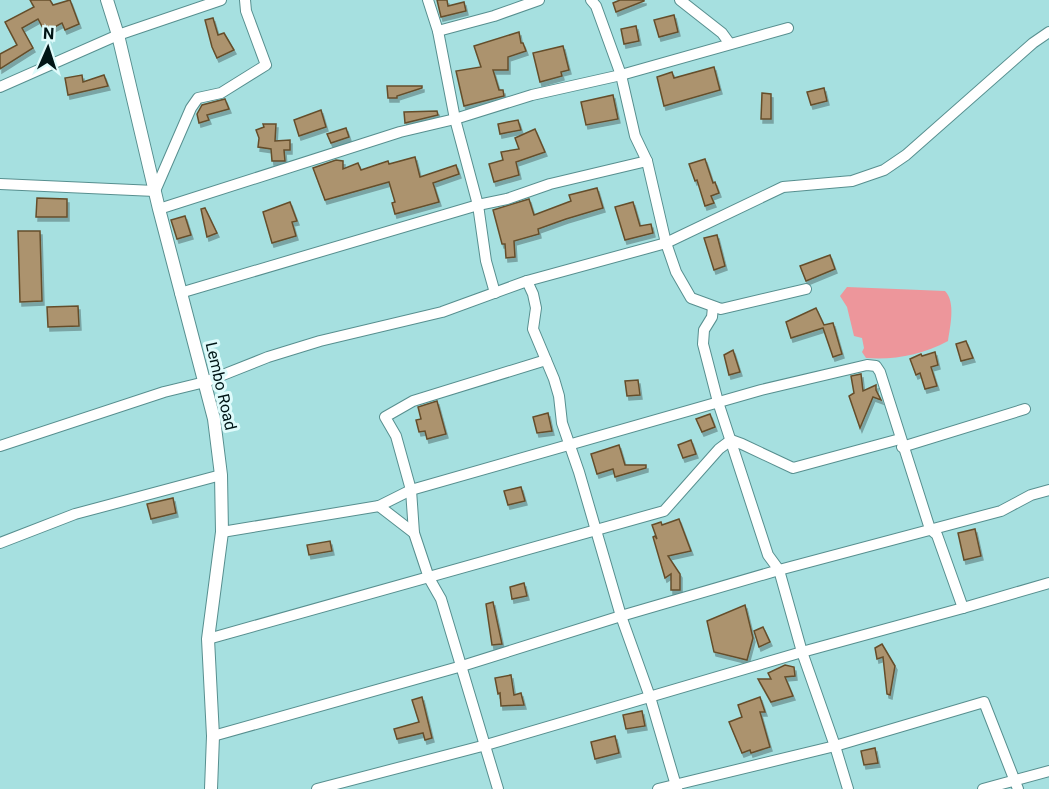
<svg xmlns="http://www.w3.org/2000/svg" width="1049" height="789" font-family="Roboto,sans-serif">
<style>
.green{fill:#ed969b}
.building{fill:#ac936e;stroke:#654e2b;stroke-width:1.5;filter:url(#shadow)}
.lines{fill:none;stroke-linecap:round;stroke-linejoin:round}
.minor-casing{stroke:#578f8f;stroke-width:12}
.tertiary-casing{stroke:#578f8f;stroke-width:14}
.minor{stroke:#fff;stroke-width:10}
.tertiary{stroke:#fff;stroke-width:12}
.labels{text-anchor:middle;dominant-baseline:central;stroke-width:6;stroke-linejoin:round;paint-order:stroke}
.street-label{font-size:16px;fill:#011516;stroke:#dffbfb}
</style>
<defs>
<filter id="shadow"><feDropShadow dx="2" dy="4" stdDeviation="0" flood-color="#0004"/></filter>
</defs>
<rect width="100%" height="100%" fill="#a6e0e0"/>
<path class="green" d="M847 287 945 291C956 302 950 327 948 341 922 355 895 360 866 358L862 352 864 348 862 338 854 336 847 307 840 296Z"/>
<g class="building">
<path d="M30 0H50L53 5 70 0 79 24 65 30 62 23 47 31 45 27 43 28 38 19 22 28 33 48 0 69V54L17 45 5 22 34 7Z"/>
<path d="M437 0H447L448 6 464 2 466 11 441 17Z"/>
<path d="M620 0H644V1L616 12 613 3Z"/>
<path d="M674 15 678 32 659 37 654 20Z"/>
<path d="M213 18 218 35 224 33 234 50 217 58 212 47 205 20Z"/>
<path d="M636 26 639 41 624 44 621 29Z"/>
<path d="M519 32 521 43H523L526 51 508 57V70H493L499 90H503L504 96 464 106 456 71 481 67 474 46Z"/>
<path d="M563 46 569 70 561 72 562 76 540 82 533 53Z"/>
<path d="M714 67 720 90 664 106 657 77 672 72 674 78Z"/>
<path d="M82 75 83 82 104 75 108 86 68 95 65 78Z"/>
<path d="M387 86H422V88L397 96V98H388Z"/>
<path d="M824 88 827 101 811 105 807 92Z"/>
<path d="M762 93 771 94V119H761Z"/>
<path d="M613 95 618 119 586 125 581 102Z"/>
<path d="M225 99 229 109 207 115 209 120 199 123 197 114 202 105Z"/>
<path d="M321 110 326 127 299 136 294 120Z"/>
<path d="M437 111 438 115 405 123 404 112Z"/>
<path d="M518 120 521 130 500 134 498 124Z"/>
<path d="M263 124H276L275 141 290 140V150H284L285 161H272L271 149 258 147 259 138 256 130 264 127Z"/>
<path d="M346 128 349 137 331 143 327 134Z"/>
<path d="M535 129 545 152 516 162 519 175 494 182 489 164 503 160 501 152 519 149 515 138Z"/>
<path d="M415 157 420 177 456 165 459 174 433 183 439 202 395 214 392 203 395 202 389 182 325 200 313 168 336 160 343 161V169L358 163 361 170 388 161 389 164Z"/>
<path d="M705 159 713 183 715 182 719 193 711 196 714 203 705 206 697 180 695 181 689 164Z"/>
<path d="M597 188 603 208 566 219 538 229 539 234 514 241 515 257 506 258 505 244H502L493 210 529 199 534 215 571 201 569 195Z"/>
<path d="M37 198 67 199V217H36Z"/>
<path d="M290 202 297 221 292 222 296 236 272 243 263 212Z"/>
<path d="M633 202 640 226 651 224 653 233 625 240 615 207Z"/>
<path d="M205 208 217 233 207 237 201 209Z"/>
<path d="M185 216 191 235 177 239 171 220Z"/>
<path d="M18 231H40L42 301 20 302Z"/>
<path d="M717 235 725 266 714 270 704 238Z"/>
<path d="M830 255 835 269 806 281 800 266Z"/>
<path d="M78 306 79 326 48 327 47 307Z"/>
<path d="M816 308 824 325 833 323 842 354 833 357 823 328 791 338 786 322Z"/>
<path d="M966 341 973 358 961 361 956 344Z"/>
<path d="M733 350 740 372 729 375 724 355Z"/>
<path d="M935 352 938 365 931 367 937 386 925 389 920 373 916 375 910 359 921 354 922 356Z"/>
<path d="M861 374 863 391 876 385V390L881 400 873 397 860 428 849 396 854 393 851 376Z"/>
<path d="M638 380 640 395 627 396 625 381Z"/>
<path d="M437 401 446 434 427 439 425 431 419 432 416 420 421 419 418 407Z"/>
<path d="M548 413 552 431 537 433 533 417Z"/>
<path d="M710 414 715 427 702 432 696 419Z"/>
<path d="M691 440 696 454 683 458 678 445Z"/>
<path d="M619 445 625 465H646V468L615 477 613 469 597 474 591 454Z"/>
<path d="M521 487 525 501 508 505 504 491Z"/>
<path d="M173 498 176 513 151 519 147 504Z"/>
<path d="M679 519 691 551 668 556 680 574V590H671V574L665 578 653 537 655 536 657 539 652 525 661 522 662 525Z"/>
<path d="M975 529 981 556 964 560 958 533Z"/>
<path d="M330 541 332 551 309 555 307 545Z"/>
<path d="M524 583 527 596 512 599 510 587Z"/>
<path d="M493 602 502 644 492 645 486 604Z"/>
<path d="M745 605 753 638 747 660 714 652 707 621Z"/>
<path d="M763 627 770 642 759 647 754 631Z"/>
<path d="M882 644 895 666 890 695 887 694 883 657 877 659 875 648Z"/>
<path d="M785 665 794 667 795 676 785 677 793 696 771 702 758 679H771L768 673Z"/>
<path d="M511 675 514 695 521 693 524 705 501 706 500 693 498 694 495 678Z"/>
<path d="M422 697 432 738 425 740 423 733 397 739 394 729 419 722 412 700Z"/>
<path d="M760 697 765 712H760L770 747 751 753 750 750 742 753 729 722 742 717 738 705Z"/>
<path d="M642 711 645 726 626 729 623 715Z"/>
<path d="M615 736 619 753 595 759 591 742Z"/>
<path d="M875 748 878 763 864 765 861 751Z"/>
</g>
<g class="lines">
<g class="minor-casing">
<g id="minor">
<path d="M428 0 438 31 455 119 478 205 507 199 550 184 647 161"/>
<path d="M591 0 596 6 621 75 635 136 647 161 666 243 676 272 691 298 721 309 806 289"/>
<path d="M680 0 722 33 730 44"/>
<path d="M438 31 494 16 539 0"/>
<path d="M0 87 118 35 221 0"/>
<path d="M0 184 155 191 191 108 198 98 221 93 266 65 246 11 245 0"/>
<path d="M159 209 400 132 455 119 532 95 621 75 788 28"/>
<path d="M527 281 533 294 536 308 533 329 554 379 559 396 562 423 579 472 621 616 650 697 677 789"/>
<path d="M180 293 478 205 486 261 495 293"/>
<path d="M713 307 712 317 704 330 703 344 718 402 768 555 779 570 802 652 835 746 848 789"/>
<path d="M0 446 164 392 205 382 268 357 320 341 442 312 527 281 666 243 783 187 852 181 884 170 906 155 1033 43 1049 32"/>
<path d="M902 447 1025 409"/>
<path d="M379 506 414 533"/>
<path d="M222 532 379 506 411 490 761 390 867 365 876 366 880 372 930 529 937 535 963 608"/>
<path d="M0 543 75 514 221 475"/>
<path d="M208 639 664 511 719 449 731 440 742 444 793 468 900 439"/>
<path d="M213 736 462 666 621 616 779 570 1001 511 1031 495 1049 490"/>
<path d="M317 789 486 745 802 652 963 608 1049 583"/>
<path d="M498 789 441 599 429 578 414 533 411 490 396 436 385 417 413 401 546 360"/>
<path d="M658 789 835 746 984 702 1018 789"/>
<path d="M983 789 1049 771"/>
</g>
</g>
<g class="tertiary-casing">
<path id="tertiary" d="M107 0 118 35 159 209 214 419 221 475 222 532 208 639 213 736 211 789"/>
</g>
<use href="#minor" class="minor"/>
<use href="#tertiary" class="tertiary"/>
</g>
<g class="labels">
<g class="street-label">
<text transform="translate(221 386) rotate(77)">Lembo Road</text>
</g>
</g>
<g transform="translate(48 48) rotate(3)" stroke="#dffbfb" stroke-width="4.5" paint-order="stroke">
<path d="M0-4.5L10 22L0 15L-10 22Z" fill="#011516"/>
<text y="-9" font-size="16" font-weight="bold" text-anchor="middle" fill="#011516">N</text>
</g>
</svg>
